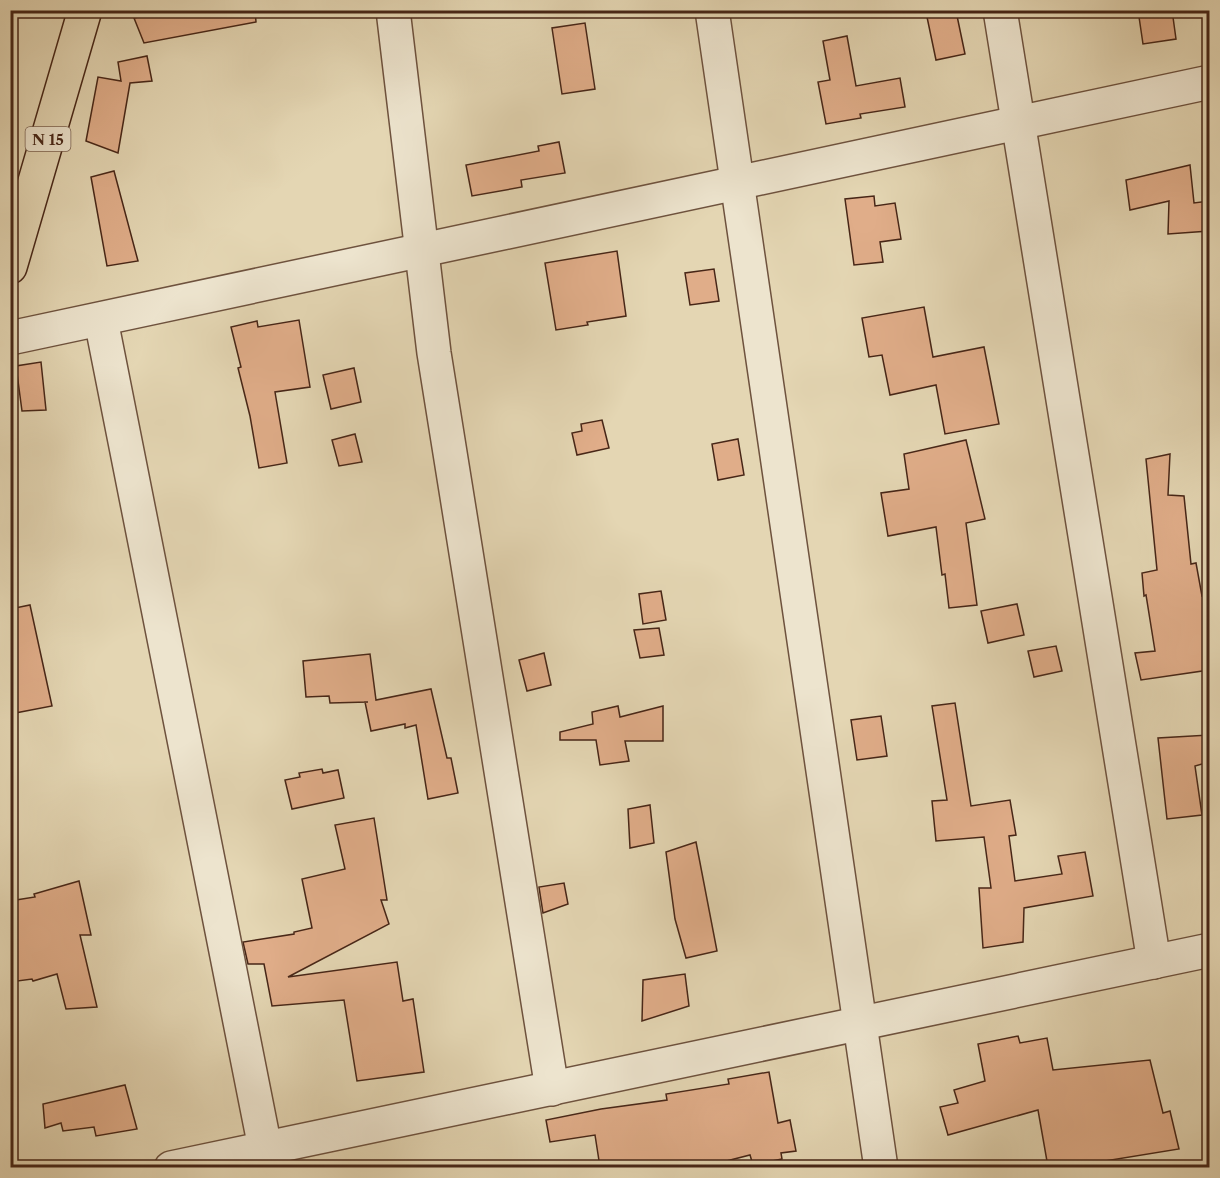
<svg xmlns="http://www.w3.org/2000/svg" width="1220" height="1178" font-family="'Libre Caslon Text',serif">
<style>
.building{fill:#e0ad89;stroke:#472617;stroke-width:1.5}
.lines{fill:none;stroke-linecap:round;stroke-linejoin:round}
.minor-casing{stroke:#6e523e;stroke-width:36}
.major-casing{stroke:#472617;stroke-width:36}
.minor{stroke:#ede4ce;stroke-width:33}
.major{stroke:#e4d6b3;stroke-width:33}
.labels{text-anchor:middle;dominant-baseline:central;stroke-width:6;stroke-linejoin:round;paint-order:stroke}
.shield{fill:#ede4ce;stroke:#795f4e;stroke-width:1.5}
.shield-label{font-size:15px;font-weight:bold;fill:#472617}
</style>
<rect width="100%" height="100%" fill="#e4d6b3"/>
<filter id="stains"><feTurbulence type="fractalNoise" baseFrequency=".00333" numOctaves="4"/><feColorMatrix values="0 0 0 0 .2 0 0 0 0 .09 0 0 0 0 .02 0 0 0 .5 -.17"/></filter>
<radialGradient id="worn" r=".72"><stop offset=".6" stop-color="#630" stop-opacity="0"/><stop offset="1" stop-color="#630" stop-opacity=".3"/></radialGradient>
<g class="building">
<path d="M171 10H255L256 22 144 43 134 18Z"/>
<path d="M1138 10H1172L1176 39 1143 44Z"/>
<path d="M956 11 965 54 936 60 927 17Z"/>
<path d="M585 23 595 89 562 94 552 28Z"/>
<path d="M847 36 856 86 900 78 905 107 860 114 861 118 826 124 818 82 830 80 823 41Z"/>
<path d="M147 56 152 81 130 83 118 153 86 141 98 77 121 81 118 62Z"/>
<path d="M559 142 565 173 521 180 522 187 472 196 466 165 539 151 538 146Z"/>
<path d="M1190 165 1194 203 1209 201V231L1168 234 1169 201 1130 210 1126 180Z"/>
<path d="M114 171 138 261 107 266 91 177Z"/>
<path d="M874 196 875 206 895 203 901 239 880 242 883 262 854 265 845 199Z"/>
<path d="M617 251 626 316 587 322 588 325 556 330 545 263Z"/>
<path d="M714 269 719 301 690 305 685 273Z"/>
<path d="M924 307 933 357 984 347 999 424 945 434 936 385 890 395 882 355 869 357 862 318Z"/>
<path d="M299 320 310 387 275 392 287 463 259 468 250 416 238 368 241 367 231 327 257 321 258 327Z"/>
<path d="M41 362 46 410 22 411 16 366Z"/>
<path d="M354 368 361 402 331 409 323 375Z"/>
<path d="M602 420 609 448 577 455 572 433 582 431 581 424Z"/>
<path d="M355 434 362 462 339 466 332 440Z"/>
<path d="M738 439 744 475 718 480 712 444Z"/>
<path d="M966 440 985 519 966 523 977 605 949 608 945 574 942 575 936 527 888 536 881 493 909 489 904 454Z"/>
<path d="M1170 454 1168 495 1184 496 1191 564 1196 563 1202 596 1209 594V670L1141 680 1135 653 1155 651 1146 595 1144 596 1142 573 1157 570 1146 459Z"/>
<path d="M661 591 666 620 643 624 639 594Z"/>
<path d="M1017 604 1024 635 988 643 981 611Z"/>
<path d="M30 605 52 706 10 714V609Z"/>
<path d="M659 628 664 655 640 658 634 630Z"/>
<path d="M1056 646 1062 671 1034 677 1028 651Z"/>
<path d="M544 653 551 685 527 691 519 660Z"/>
<path d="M370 654 376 700 431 689 447 758H451L458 793 428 799 416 725 405 728V724L371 731 365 702H368L330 703 329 696 306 697 303 661Z"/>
<path d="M955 703 971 806 1010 800 1016 835 1009 836 1015 881 1062 874 1058 856 1085 852 1093 896 1024 908 1023 942 983 948 979 888H991L984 837 936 841 932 801 947 800 932 706Z"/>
<path d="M618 706 620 717 663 706V741H625L629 761 600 765 596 740H560V732L593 724 592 712Z"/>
<path d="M881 716 887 756 857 760 851 720Z"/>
<path d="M1209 735V762L1195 766 1202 815 1167 819 1158 738Z"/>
<path d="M322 769 323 773 338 770 344 798 292 809 285 780 300 777 299 773Z"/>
<path d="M650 805 654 843 630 848 628 809Z"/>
<path d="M374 818 387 900H381L389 924 288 977 397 962 403 1001 413 999 424 1072 357 1081 344 1000 272 1006 264 964H248L243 942 294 934V932L312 928 302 879 345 869 335 825Z"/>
<path d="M696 842 717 951 686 958 675 919 666 852Z"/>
<path d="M79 881 91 935H80L97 1007 66 1009 57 974 33 981 32 979 10 982V901L35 897 34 894Z"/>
<path d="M564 883 568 904 543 913 539 887Z"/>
<path d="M685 974 689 1006 642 1021 643 980Z"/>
<path d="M1018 1036 1020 1043 1047 1038 1053 1070 1150 1060 1163 1113 1170 1111 1179 1149 1068 1167H1048L1038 1110 948 1135 940 1107 958 1103 954 1090 985 1081 978 1044Z"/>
<path d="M769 1072 778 1123 790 1120 796 1151 781 1153 782 1159 753 1165 750 1155 703 1167H600L595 1135 550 1142 546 1120 601 1109 667 1100 666 1094 729 1084 728 1079Z"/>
<path d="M125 1085 137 1129 96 1136 94 1127 63 1131 61 1123 45 1128 43 1104Z"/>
</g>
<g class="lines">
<g class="minor-casing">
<g id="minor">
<path d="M393 10 434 353 552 1089"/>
<path d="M712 10 881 1168"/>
<path d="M1000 10 1154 962"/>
<path d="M101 320 269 1168"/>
<path d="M10 338 1210 82"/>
<path d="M171 1168 1210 950"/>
</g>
</g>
<g class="major-casing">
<path id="major" d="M10 267 85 10"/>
</g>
<use href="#minor" class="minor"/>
<use href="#major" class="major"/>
</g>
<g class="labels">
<rect class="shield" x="25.5" y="127" width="45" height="24" rx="4.5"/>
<g class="shield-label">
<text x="48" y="139">N 15</text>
</g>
</g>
<rect width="1220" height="1178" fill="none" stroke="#e4d6b3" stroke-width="36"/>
<rect x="12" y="12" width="1196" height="1154" fill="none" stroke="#472617" stroke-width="3"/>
<rect x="18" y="18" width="1184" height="1142" fill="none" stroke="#472617" stroke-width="1.5"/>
<rect width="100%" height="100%" filter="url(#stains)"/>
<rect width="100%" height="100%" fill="url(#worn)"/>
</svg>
